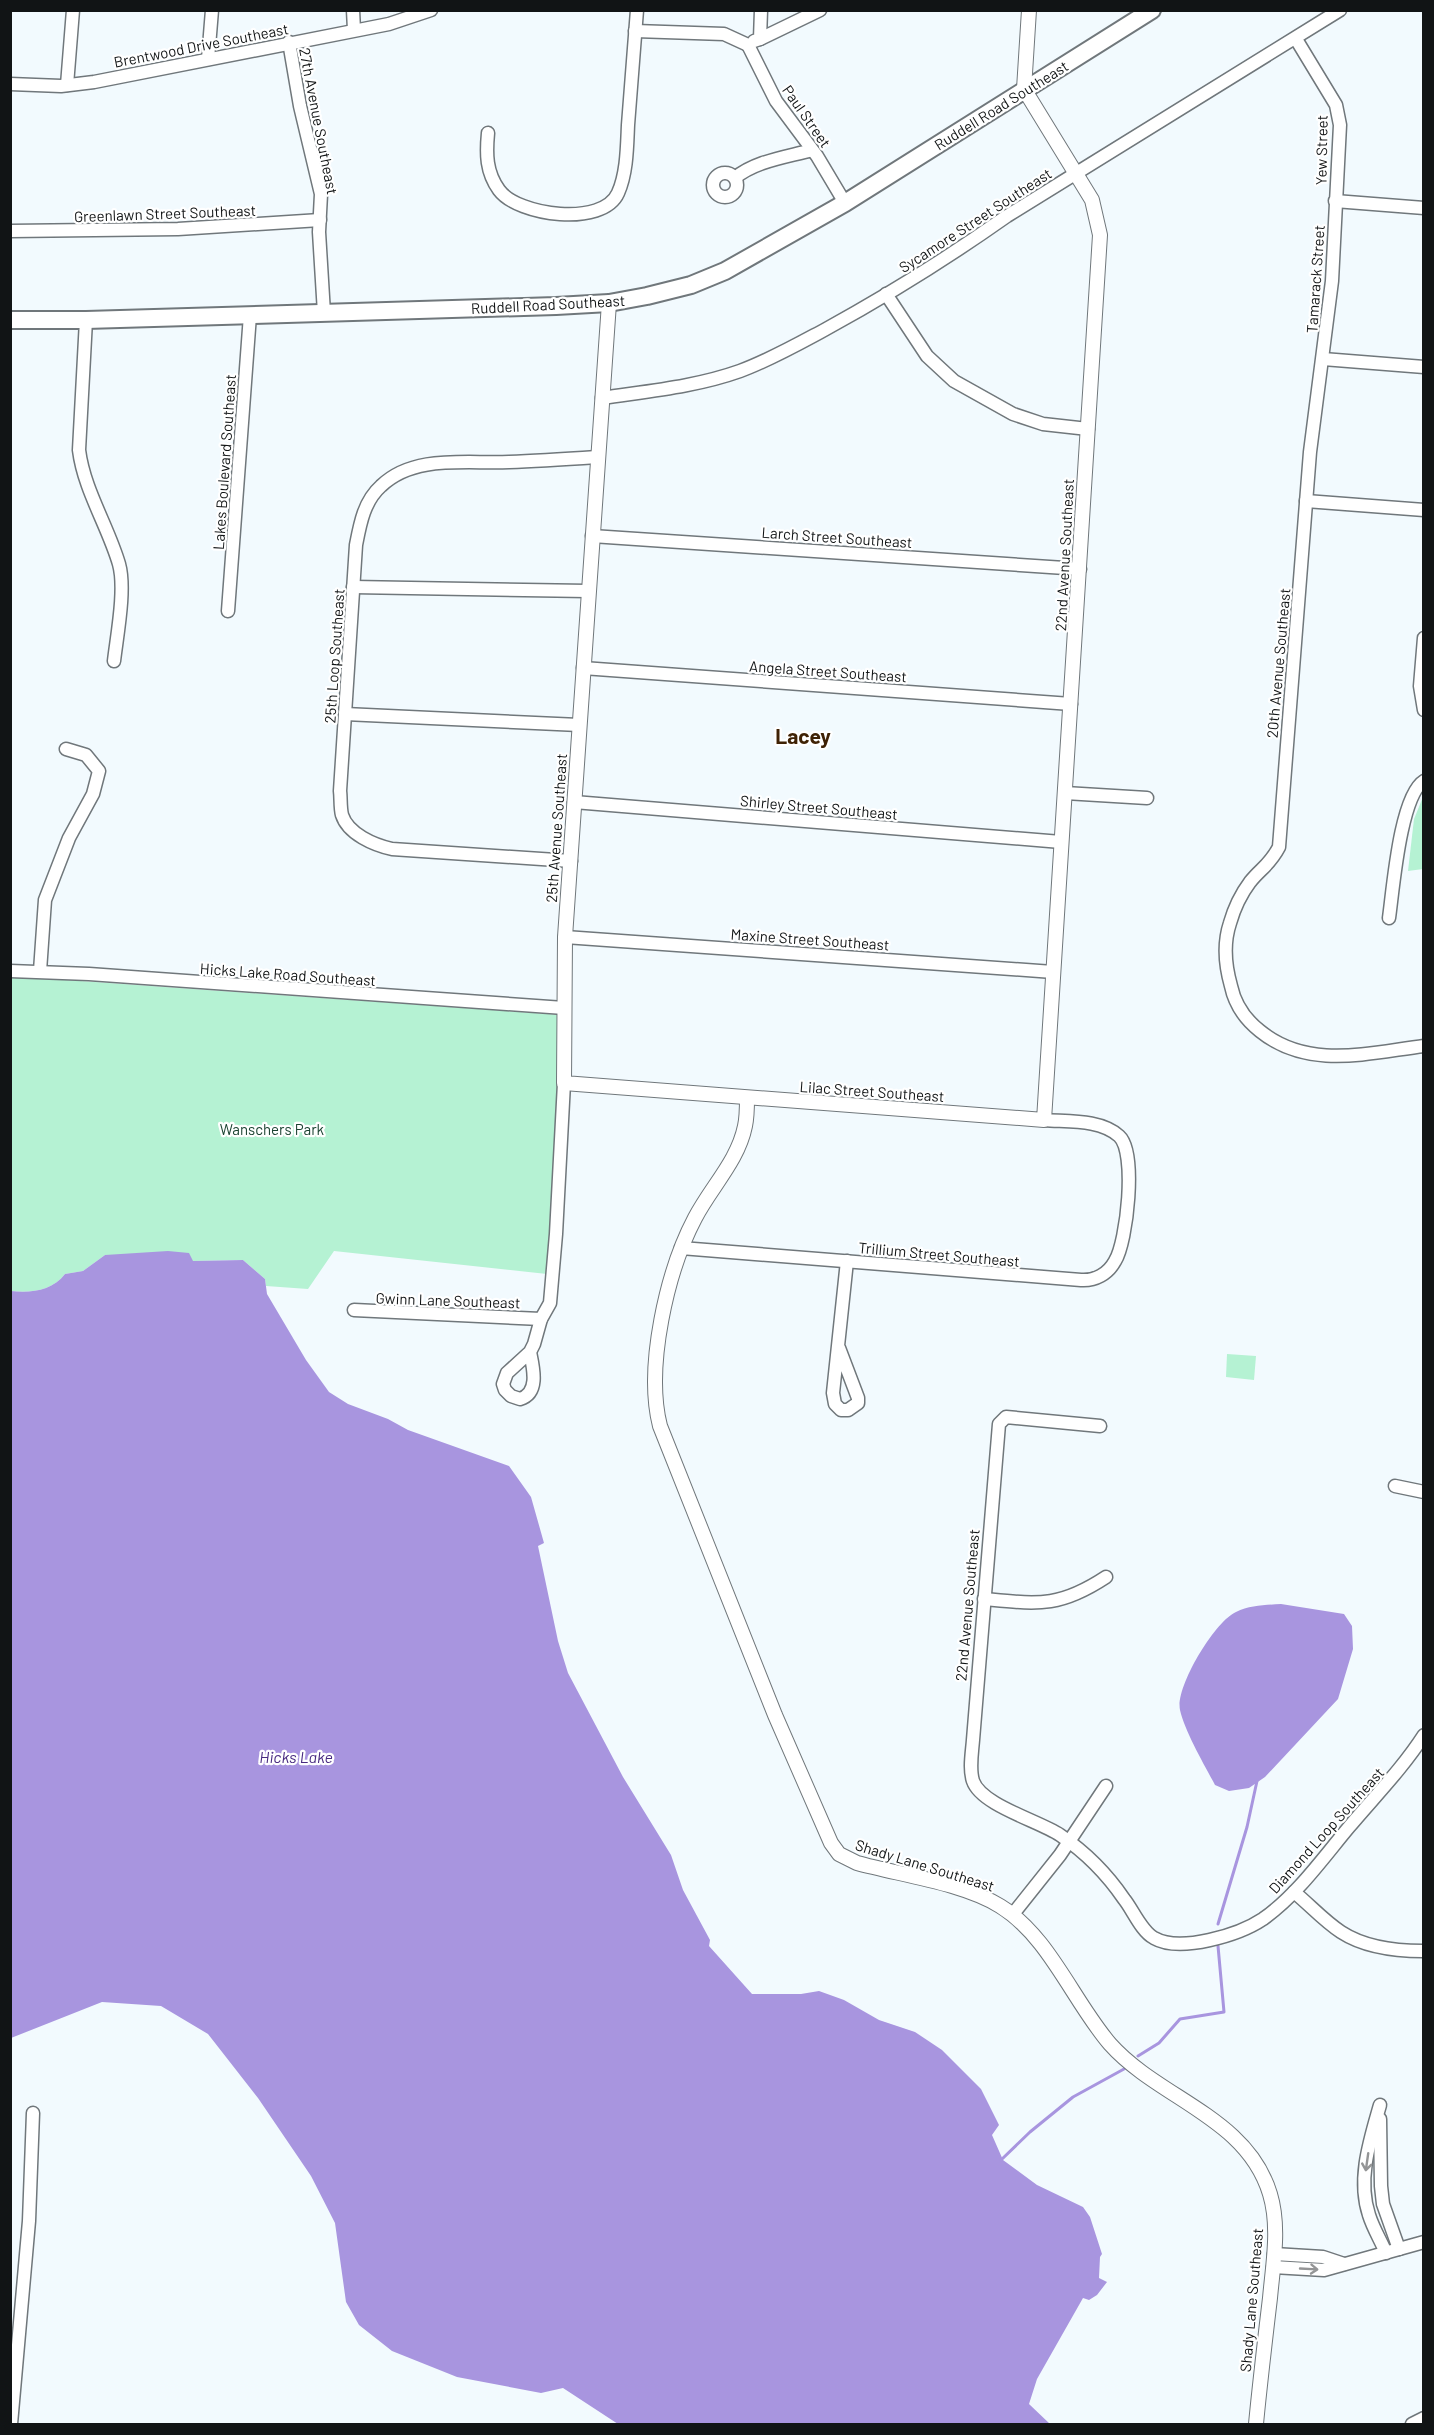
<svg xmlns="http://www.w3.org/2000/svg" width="1434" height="2435" font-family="Barlow,sans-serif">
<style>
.green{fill:#b5f2d3}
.water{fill:#a895df}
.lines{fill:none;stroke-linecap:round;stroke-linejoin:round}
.stream{stroke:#a895df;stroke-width:3}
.minor-casing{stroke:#70777b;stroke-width:15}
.tertiary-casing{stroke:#70777b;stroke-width:16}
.secondary-casing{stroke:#70777b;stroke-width:20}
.minor{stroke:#fff;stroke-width:12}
.tertiary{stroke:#fff;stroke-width:14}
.secondary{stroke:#fff;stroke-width:16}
.oneway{stroke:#949596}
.labels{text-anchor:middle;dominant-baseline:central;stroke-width:4.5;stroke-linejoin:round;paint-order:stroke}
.street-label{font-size:15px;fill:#111415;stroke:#fff}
.park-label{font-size:15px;fill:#1b4331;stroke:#fff}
.water-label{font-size:16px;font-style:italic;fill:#482a80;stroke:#fff}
.district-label{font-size:21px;font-weight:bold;fill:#3f2205;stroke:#fff}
</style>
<rect width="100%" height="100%" fill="#f2fafe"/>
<g class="green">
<path d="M1423 797V869L1408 871 1414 819Z"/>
<path d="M10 976 562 1015 547 1274 334 1251 308 1289 266 1286 265 1279 243 1260 193 1261 105 1255 83 1271 65 1274C52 1291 31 1293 11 1291Z"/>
<path d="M1227 1354 1256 1356 1254 1380 1226 1377Z"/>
</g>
<g class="water">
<path d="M168 1251 189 1253 193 1261 243 1260 265 1279 267 1294 306 1360 329 1392 348 1404 388 1419 408 1430 509 1466 531 1497 544 1543 538 1546 558 1641 568 1673 623 1777 671 1855 683 1890 710 1940 709 1946 752 1994H801L819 1991 844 2000 879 2020 915 2032 942 2050 981 2089 999 2125 992 2135 1003 2160 1037 2185 1083 2207 1090 2217 1102 2254 1100 2257 1099 2278 1107 2282 1097 2295 1089 2300 1083 2298 1037 2379 1029 2404 1050 2424H618L563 2388 541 2393 457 2377 392 2351 359 2325 346 2302 335 2223 311 2176 258 2098 208 2034 161 2006 102 2002 11 2038V1291C31 1293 52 1291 65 1274L83 1271 105 1255Z"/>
<path d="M1281 1604 1344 1614 1352 1626 1353 1649 1338 1699 1265 1777 1249 1788 1229 1791 1215 1785C1204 1764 1185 1732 1180 1710 1175 1687 1215 1621 1236 1612 1250 1605 1265 1605 1281 1604Z"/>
</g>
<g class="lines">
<g class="stream">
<path d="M1218 1924 1247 1827 1257 1781"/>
<path d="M1138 2056 1159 2043 1180 2019 1224 2012 1218 1946"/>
<path d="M1001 2160 1030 2132 1073 2097 1124 2069"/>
</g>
<g class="minor-casing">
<g id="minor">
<path d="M353 10 354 30"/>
<path d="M635 31 724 34 748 45"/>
<path d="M760 39 820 10"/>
<path d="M1296 39 1336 105 1340 125 1332 281 1310 452 1279 847C1269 866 1261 868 1250 882 1241 894 1234 909 1230 923 1223 944 1225 965 1231 986 1235 1005 1246 1020 1260 1031 1308 1070 1367 1053 1424 1046"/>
<path d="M754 41 760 39 761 10"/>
<path d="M289 42 300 106 321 194 319 232 324 313"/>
<path d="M748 45 776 101 817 156 845 203"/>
<path d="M208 59 212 10"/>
<path d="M10 84 61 86 94 82 389 24 431 10"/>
<path d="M67 85 73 10"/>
<path d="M488 133C486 154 486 172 499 190 518 216 603 227 618 193 627 173 627 147 628 125 631 87 634 49 637 10"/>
<circle cx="725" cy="185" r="12"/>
<path d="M735 178C755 161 787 157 812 150"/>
<path d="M1335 201 1424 208"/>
<path d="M10 231 178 229 320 220"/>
<path d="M886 294 927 356 954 381 1013 414 1043 424 1088 429"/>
<path d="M86 320 79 450C84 490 108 526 119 564 126 589 117 635 114 661"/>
<path d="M1323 359 1424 367"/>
<path d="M602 398C648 391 695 387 740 371 770 360 798 344 826 329 888 295 949 257 1007 216L1340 10"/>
<path d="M1306 501 1424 510"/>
<path d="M592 536 1080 569"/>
<path d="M353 587 588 591"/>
<path d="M228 611 250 315"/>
<path d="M1424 638 1420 686 1424 710"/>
<path d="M583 668 1071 704"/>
<path d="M345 714 579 725"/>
<path d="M1065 793 1147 798"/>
<path d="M574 802 1061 842"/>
<path d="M571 861 392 849C374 845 348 834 342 815 340 807 341 798 340 791L356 545C360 524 364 501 381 486 414 454 467 464 509 462 539 461 568 459 597 457"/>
<path d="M1389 918C1393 890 1400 796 1424 781"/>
<path d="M565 937 1053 972"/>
<path d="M10 971 89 974 564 1008"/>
<path d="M40 971 45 900 69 838 93 794 99 771 86 755 66 749"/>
<path d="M681 1248 1081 1280C1095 1281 1108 1274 1115 1261 1127 1242 1137 1152 1119 1136 1100 1119 1068 1122 1044 1120"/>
<path d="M354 1310 541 1319"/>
<path d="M839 1348 858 1398V1403L848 1410H841L835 1404 833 1393 847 1261"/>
<path d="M530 1352C533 1367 540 1393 520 1399L511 1396 505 1390 503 1384 507 1373 530 1352 534 1344 541 1319 550 1303 556 1234 564 1083"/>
<path d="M1100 1426 1006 1417 999 1424 973 1740C972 1753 969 1769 973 1781 981 1805 1039 1821 1060 1835 1085 1852 1107 1874 1124 1899 1133 1910 1141 1931 1154 1938 1180 1953 1239 1935 1263 1919 1297 1895 1323 1858 1349 1827 1375 1796 1402 1769 1424 1735"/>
<path d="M1395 1486 1424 1492"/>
<path d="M984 1599C1038 1604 1059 1608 1106 1577"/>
<path d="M1294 1892C1310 1905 1324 1921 1341 1932 1364 1947 1396 1951 1423 1951"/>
<path d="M1013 1914 1060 1855 1106 1786"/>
<path d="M1380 2105C1370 2140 1357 2179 1369 2215 1373 2228 1381 2241 1386 2253"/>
<path d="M1380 2119 1381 2186 1383 2204 1399 2249"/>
<path d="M1274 2254 1323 2257 1344 2264"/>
<path d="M1273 2267 1324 2270 1424 2242"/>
<path d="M11 2424 29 2221 33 2113"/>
<path d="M1412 2424 1424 2418"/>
</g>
</g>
<g class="tertiary-casing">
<g id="tertiary">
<path d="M609 303 565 937 564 1083 1044 1120 1100 235 1092 200 1024 89 1029 10"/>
<path d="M747 1098C747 1107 747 1117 745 1126 738 1161 711 1187 695 1218 667 1271 645 1367 660 1426L775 1715 831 1843 839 1854 857 1863C901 1875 963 1883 1000 1906 1049 1936 1073 2001 1110 2044 1159 2099 1247 2117 1270 2194 1280 2227 1273 2264 1270 2298 1265 2340 1260 2382 1256 2424"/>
</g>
</g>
<g class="secondary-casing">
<path id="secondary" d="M10 320H86L556 306 609 303 647 296 691 285 725 271 845 203 1152 10"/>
</g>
<use href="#minor" class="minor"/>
<use href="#tertiary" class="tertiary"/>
<use href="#secondary" class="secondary"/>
</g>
<defs><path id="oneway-shaft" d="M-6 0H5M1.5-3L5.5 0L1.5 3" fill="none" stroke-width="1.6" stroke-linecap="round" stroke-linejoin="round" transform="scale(1.5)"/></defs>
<g class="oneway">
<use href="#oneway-shaft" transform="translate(1367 2162) rotate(98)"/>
<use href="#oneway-shaft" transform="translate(1309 2269) rotate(3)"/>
</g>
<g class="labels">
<g class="street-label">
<text transform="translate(201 45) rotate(-11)">Brentwood Drive Southeast</text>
<text transform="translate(1001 105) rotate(-32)">Ruddell Road Southeast</text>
<text transform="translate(807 116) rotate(55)">Paul Street</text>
<text transform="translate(319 121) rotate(79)">27th Avenue Southeast</text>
<text transform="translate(1321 150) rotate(-89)">Yew Street</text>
<text transform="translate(165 213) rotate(-2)">Greenlawn Street Southeast</text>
<text transform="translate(975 220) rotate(-33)">Sycamore Street Southeast</text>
<text transform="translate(1315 279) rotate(-86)">Tamarack Street</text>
<text transform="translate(548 304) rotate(-3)">Ruddell Road Southeast</text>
<text transform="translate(224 462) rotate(-86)">Lakes Boulevard Southeast</text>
<text transform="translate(837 537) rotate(4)">Larch Street Southeast</text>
<text transform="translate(1064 555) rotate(-87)">22nd Avenue Southeast</text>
<text transform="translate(334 656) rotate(-86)">25th Loop Southeast</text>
<text transform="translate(1278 663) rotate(-85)">20th Avenue Southeast</text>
<text transform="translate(828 671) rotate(4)">Angela Street Southeast</text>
<text transform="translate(819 807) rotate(5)">Shirley Street Southeast</text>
<text transform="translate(556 828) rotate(-86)">25th Avenue Southeast</text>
<text transform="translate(810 939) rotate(4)">Maxine Street Southeast</text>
<text transform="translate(288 974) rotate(4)">Hicks Lake Road Southeast</text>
<text transform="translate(872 1091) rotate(4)">Lilac Street Southeast</text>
<text transform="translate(939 1254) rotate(5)">Trillium Street Southeast</text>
<text transform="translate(448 1300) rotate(2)">Gwinn Lane Southeast</text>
<text transform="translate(967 1605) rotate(-85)">22nd Avenue Southeast</text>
<text transform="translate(1326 1830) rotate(-48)">Diamond Loop Southeast</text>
<text transform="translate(925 1865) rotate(17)">Shady Lane Southeast</text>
<text transform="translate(1251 2300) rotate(-85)">Shady Lane Southeast</text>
</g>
<g class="park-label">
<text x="272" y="1129">Wanschers Park</text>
</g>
<g class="water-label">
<text x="296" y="1756">Hicks Lake</text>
</g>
<g class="district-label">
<text x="803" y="735">Lacey</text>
</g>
</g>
<rect width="1434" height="2435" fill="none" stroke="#111415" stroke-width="24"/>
</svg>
